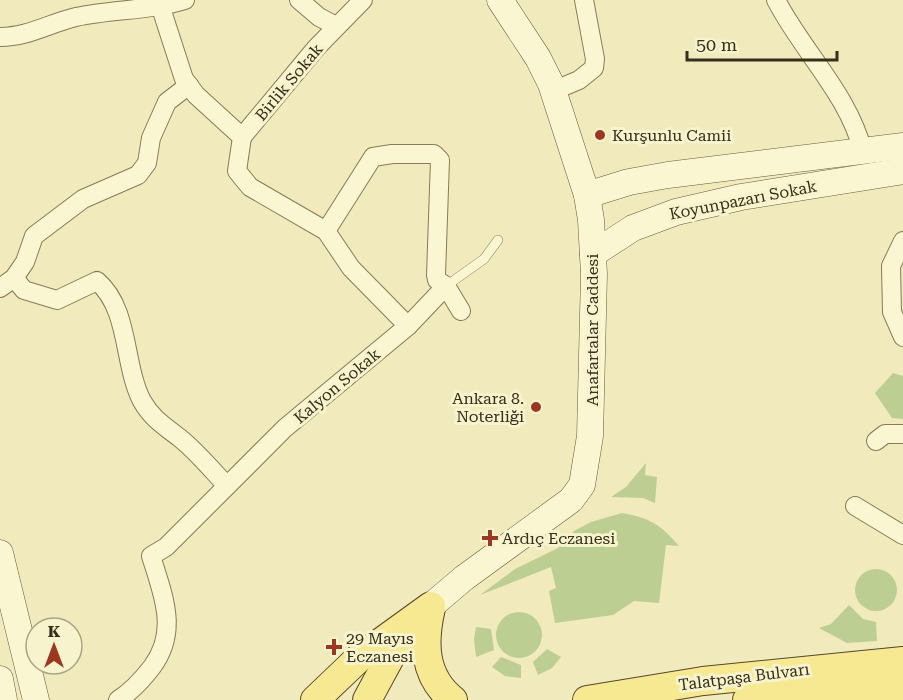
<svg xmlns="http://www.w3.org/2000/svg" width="903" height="700" font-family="'Roboto Serif',serif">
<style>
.green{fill:#bcce91}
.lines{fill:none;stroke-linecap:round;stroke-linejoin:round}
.lane-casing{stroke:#897a55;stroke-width:10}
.street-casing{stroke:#897a55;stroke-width:20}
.secondary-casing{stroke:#6a5b39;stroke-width:27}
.primary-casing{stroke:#56472a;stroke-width:30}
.lane{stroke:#faf6d1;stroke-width:9}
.street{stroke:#faf6d1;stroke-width:18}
.secondary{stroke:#faf6d1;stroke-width:26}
.primary{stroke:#f6e992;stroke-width:28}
.poi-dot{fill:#9b3822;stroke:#f7f3cd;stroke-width:2}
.labels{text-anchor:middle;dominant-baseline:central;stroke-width:6;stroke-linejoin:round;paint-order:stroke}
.street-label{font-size:16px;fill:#372e1b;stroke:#f7f3cd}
.poi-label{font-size:16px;fill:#372e1b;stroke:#f7f3cd;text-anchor:start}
</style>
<rect width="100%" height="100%" fill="#f0eabd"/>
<g class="green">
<path d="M893 373 903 376V419L892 418 875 393Z"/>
<path d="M646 463 645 475 657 477 655 503 643 498 611 497 626 487Z"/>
<path d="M622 513C650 518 660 524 679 546L666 545 659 603 634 601 613 615 555 623 549 591 556 588 551 567 480 595 515 569 558 548 574 531 591 522Z"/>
<circle cx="876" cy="590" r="21"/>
<path d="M849 605 863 619 876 622 877 641 847 643 819 628 831 624Z"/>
<circle cx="519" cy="635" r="23"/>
<path d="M476 627 491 629 494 650 476 657 474 639Z"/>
<path d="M547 649 561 657 552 668 538 675 533 662Z"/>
<path d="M501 657 521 665V678L505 676 492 667Z"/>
</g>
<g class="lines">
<g class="lane-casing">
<path id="lane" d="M446 286 484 259 498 240"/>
</g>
<g class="street-casing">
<g id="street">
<path d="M299 0 319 17 336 26"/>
<path d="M776 0C803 52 849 95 863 152"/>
<path d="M161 8 184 79 196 95 242 137 237 171 250 187 326 231 351 268 408 326"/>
<path d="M0 37C28 37 50 23 76 17 112 9 149 11 185 0"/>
<path d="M553 91 579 80 594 68 595 59 584 0"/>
<path d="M242 137 316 48 363 0"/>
<path d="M326 231 373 157 392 154H434L440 160 436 275 437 280 446 286 461 311"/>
<path d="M903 241 891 266 892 312 903 337"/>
<path d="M14 278 24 290 57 300 97 281C130 309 123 365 142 401 152 419 166 427 181 439 198 453 212 470 227 486"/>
<path d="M0 288 14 278 25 262 34 236 83 199 138 175 147 163 151 138 167 102 189 85"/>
<path d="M876 441 885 434H903"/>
<path d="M855 506 903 535"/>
<path d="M118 700C132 691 142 680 152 667 179 631 163 595 151 556L166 547 285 428 408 326 446 286"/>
</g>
</g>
<g class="secondary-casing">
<g id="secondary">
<path d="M587 195 629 182 668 175 903 146"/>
<path d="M593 254 633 228 676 212 741 197 903 171"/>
<path d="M0 553 36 700"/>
<path d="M431 606 464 578 571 500 582 485 590 436 594 274 591 220 587 195 551 84 538 58 500 0"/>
<path d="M0 679 4 700"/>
</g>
</g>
<g class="primary-casing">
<g id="primary">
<path d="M431 608C423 642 423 676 453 700"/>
<path d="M315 700 359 658 431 606"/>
<path d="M367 700 393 652 411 630"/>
<path d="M587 700 703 681 903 661"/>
<path d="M747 700 903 686"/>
</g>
</g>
<use href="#lane" class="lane"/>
<use href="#street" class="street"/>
<use href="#secondary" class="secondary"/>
<use href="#primary" class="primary"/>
</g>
<g class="poi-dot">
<circle cx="600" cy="135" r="6"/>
<circle cx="536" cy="407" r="6"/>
<path d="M487 529h6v6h6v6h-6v6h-6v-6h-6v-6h6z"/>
<path d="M331 638h6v6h6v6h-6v6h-6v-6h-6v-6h6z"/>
</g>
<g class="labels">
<g class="street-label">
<text transform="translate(289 82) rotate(-50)">Birlik Sokak</text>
<text transform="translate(743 200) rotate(-11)">Koyunpazarı Sokak</text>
<text transform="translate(592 330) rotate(-90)">Anafartalar Caddesi</text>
<text transform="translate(337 386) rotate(-40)">Kalyon Sokak</text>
<text transform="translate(744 677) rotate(-7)">Talatpaşa Bulvarı</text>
</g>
<g class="poi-label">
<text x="612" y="135">Kurşunlu Camii</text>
<text x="524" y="398" text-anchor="end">Ankara 8.<tspan x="524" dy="18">Noterliği</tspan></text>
<text x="502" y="538">Ardıç Eczanesi</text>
<text x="346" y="638">29 Mayıs<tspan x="346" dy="18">Eczanesi</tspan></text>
</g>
</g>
<g transform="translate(54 646)"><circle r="28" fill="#f7f3cd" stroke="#aaa486" stroke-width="1.5"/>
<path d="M0-4.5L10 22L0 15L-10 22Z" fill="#9b3822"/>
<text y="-9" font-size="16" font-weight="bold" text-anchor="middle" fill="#372e1b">K</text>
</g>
<path d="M687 51v9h150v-9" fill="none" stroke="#372e1b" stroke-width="3"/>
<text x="696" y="51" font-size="18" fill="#372e1b" stroke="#f7f3cd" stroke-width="4.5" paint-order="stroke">50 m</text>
</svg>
